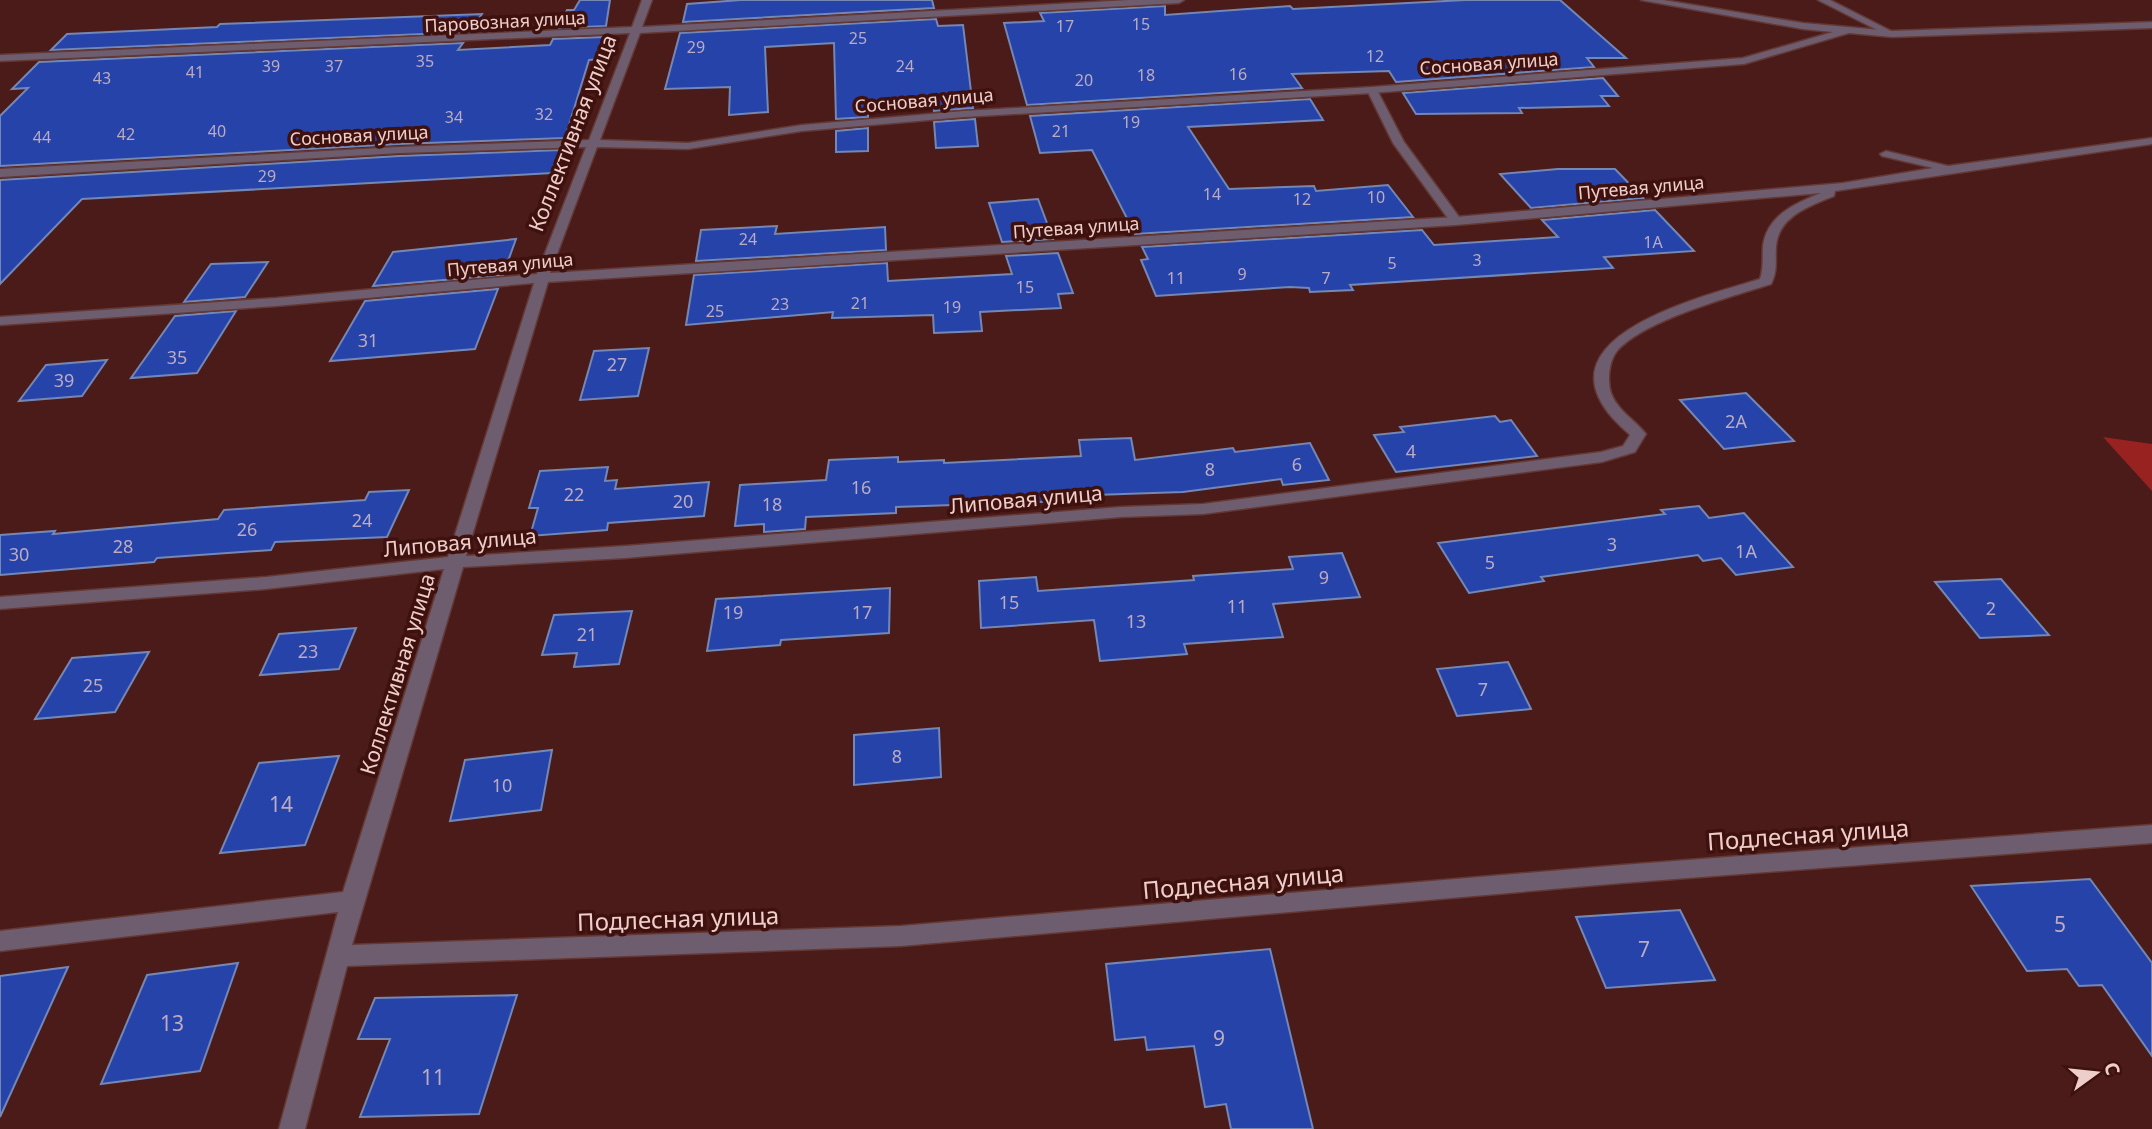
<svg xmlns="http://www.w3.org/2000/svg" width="2152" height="1129" font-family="'Noto Sans',sans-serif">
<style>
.green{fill:#972220}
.building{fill:#2643a9;stroke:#7487b5;stroke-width:2}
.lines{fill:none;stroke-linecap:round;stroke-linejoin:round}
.service-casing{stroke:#643834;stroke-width:3}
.minor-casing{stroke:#643834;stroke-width:3}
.service{fill:#6e5d6e;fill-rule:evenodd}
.minor{fill:#6e5d6e;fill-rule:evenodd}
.labels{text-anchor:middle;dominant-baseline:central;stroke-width:7;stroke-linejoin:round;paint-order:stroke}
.far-number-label{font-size:16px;fill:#bcabc2}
.far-street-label{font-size:18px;fill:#eececa;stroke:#3f110e}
.number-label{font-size:18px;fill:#bcabc2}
.street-label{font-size:21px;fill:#eececa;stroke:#3f110e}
.near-number-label{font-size:21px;fill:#bcabc2}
.near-street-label{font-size:24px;fill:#eececa;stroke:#3f110e}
</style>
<rect width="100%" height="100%" fill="#4a1b18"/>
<path class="green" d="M2103 437 2152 444V491Z"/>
<g class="building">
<path d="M580 0H610L606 26 559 28 567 10H574Z"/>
<path d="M741 0H932L934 8 683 22 687 4Z"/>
<path d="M1465 0H1560L1626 58H1587L1594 67 1396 82 1389 71 1292 74 1302 88 1027 105 1004 23 1044 21 1040 13 1165 6V15L1290 6 1293 9Z"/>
<path d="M482 14 470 32 51 50 67 34 217 27 220 24Z"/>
<path d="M936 19 938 26 963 25 973 108 934 111 933 99 868 103V117L836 119 834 43 765 47 768 112 729 115 730 87 665 89 680 33Z"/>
<path d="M604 37 600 59 589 60 565 138 399 144 0 166V116L28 88 12 89 39 62 463 43 458 50 550 45 553 39Z"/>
<path d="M1603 78 1618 96H1601L1609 106 1519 108 1522 113 1416 114 1403 93Z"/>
<path d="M1310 99 1323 120 1188 127 1229 189 1314 186 1316 191 1388 185 1413 217 1135 234 1092 150 1040 153 1030 116Z"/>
<path d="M975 119 978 146 936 148 934 122Z"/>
<path d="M868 128V151L836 152V131Z"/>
<path d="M561 150 552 173 82 199 0 284V180L399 156Z"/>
<path d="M1558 169H1615L1643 198 1531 208 1500 174Z"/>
<path d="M1038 199 1053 239 1002 242 989 203Z"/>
<path d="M1655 210 1694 251 1604 257 1613 268 1350 285 1353 290 1310 292 1309 288 1290 287 1156 296 1141 260 1148 259 1142 247 1422 230 1434 245 1558 237 1542 220Z"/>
<path d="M777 226 775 234 885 227 886 250 696 261 701 230Z"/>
<path d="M516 239 503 275 373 286 393 252Z"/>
<path d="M1058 253 1073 293 1058 294 1061 308 980 312 982 331 934 333 933 315 832 318 833 312 686 325 694 275 887 263 888 281 1012 274 1006 256Z"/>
<path d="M268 262 245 297 184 302 211 264Z"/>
<path d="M498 289 475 349 330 361 365 301Z"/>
<path d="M236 311 197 373 131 378 175 316Z"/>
<path d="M649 348 638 396 580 400 594 351Z"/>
<path d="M107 360 82 396 19 401 46 365Z"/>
<path d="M1746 393 1794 441 1724 449 1680 400Z"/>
<path d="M1495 416 1500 422 1511 420 1537 456 1396 472 1374 435 1404 432 1400 427Z"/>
<path d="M1131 438 1135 460 1233 448 1235 452 1310 443 1329 480 1283 485 1281 479 1183 492 1065 496 1066 501 896 507V513L806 517 805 529 764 532V524L735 526 740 485 826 480 829 460 898 457V462L944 460V463L1081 456 1079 440Z"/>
<path d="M608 467 605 481 617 480 615 489 709 482 704 516 608 523 607 530 530 536 538 508H529L540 471Z"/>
<path d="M409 490 387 537 275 542 271 550 157 558 154 562 0 575V535L55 531 53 534 218 519 224 510 365 500 369 492Z"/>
<path d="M1699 506 1709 518 1744 513 1793 567 1736 575 1721 558 1703 561 1698 555 1541 577 1544 581 1469 593 1438 543 1665 514 1661 510Z"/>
<path d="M1342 553 1360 597 1273 604 1283 637 1184 644 1187 654 1100 661 1094 620 981 628 979 581 1036 577 1038 591 1194 580 1193 576 1293 569 1289 557Z"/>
<path d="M2001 579 2049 635 1980 638 1935 582Z"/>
<path d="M890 588 889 633 781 640 780 645 707 651 716 599Z"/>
<path d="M632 611 619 664 574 667 577 653 542 655 554 615Z"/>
<path d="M356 628 339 669 260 675 279 634Z"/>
<path d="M149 652 115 712 35 719 72 658Z"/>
<path d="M1508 662 1531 709 1457 716 1437 669Z"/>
<path d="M939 728 941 777 854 785V735Z"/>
<path d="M552 750 541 810 450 821 465 760Z"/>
<path d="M339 756 305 845 220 853 259 763Z"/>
<path d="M2090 879 2152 963V1056L2102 985 2079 986 2067 969 2027 971 1971 886Z"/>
<path d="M1680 910 1715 980 1606 988 1576 917Z"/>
<path d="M1270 949 1313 1129H1231L1226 1104 1205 1107 1194 1046 1147 1050 1145 1037 1115 1040 1106 964Z"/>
<path d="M238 963 200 1071 101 1084 147 975Z"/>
<path d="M68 967 0 1117V976Z"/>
<path d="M517 995 479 1114 360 1117 390 1039H358L375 998Z"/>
</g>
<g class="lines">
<g class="service-casing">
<g id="service">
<path d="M1818 0H1830L1897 34 1889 36Z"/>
<path d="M1368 88 1377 90 1404 142 1462 221 1460 224H1452L1393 143 1367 90Z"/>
</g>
</g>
<g class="minor-casing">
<path id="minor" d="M642 0H652L642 27 1129 0H1184L1179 3 640 33 600 140 688 143 802 125 964 111 1372 87 1743 58 1833 32 1803 29 1641 0H1663L1803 23 1892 31 2152 22V28L1892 37 1849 33 1744 64 1372 93 964 117 802 131 688 149 597 147 550 273 1456 217 1843 183 1933 168 1882 156 1880 154 1886 151 1948 166 2152 138V144L1835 191 1834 196C1810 206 1778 216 1776 247 1775 260 1778 271 1771 284 1731 297 1644 320 1617 351 1609 361 1607 380 1611 393 1617 410 1635 420 1646 434L1635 452 1602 462 1203 514 1121 517 625 558 463 567 352 945 901 926 1622 865 2152 825V843L1622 883 901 946 347 966 305 1129H279L338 912 0 951V931L343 892 444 569 266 589 0 609V597L266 577 448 557 534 283 276 306 0 325V317L276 298 537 274 586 147 399 153 0 177V169L399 147 589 140 630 33 0 61V55L632 27ZM1821 193C1796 203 1767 215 1763 246 1762 257 1764 267 1760 279 1716 293 1565 328 1599 398 1606 413 1618 424 1630 435L1623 446 1601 452 1203 504 1121 507 625 546 466 556 548 282 1456 225Z"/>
</g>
<use href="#service" class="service"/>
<use href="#minor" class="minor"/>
</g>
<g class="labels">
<g class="far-number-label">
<text x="1141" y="24">15</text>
<text x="1065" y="26">17</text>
<text x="858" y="38">25</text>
<text x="696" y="47">29</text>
<text x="1375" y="56">12</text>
<text x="425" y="61">35</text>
<text x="271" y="66">39</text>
<text x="334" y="66">37</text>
<text x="905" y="66">24</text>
<text x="195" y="72">41</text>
<text x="1238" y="74">16</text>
<text x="1146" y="75">18</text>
<text x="102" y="78">43</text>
<text x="1084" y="80">20</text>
<text x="544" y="114">32</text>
<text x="454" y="117">34</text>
<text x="1131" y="122">19</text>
<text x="217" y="131">40</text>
<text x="1061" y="131">21</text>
<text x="126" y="134">42</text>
<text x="42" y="137">44</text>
<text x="267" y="176">29</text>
<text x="1212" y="194">14</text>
<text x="1376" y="197">10</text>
<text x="1302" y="199">12</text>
<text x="748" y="239">24</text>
<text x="1653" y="242">1А</text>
<text x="1477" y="260">3</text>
<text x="1392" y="263">5</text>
<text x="1242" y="274">9</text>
<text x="1176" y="278">11</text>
<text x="1326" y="278">7</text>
<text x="1025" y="287">15</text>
<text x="860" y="303">21</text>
<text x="780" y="304">23</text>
<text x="952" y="307">19</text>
<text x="715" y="311">25</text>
</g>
<g class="far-street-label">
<text transform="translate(505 21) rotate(-3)">Паровозная улица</text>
<text transform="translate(1489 63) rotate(-4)">Сосновая улица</text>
<text transform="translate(924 100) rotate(-5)">Сосновая улица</text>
<text transform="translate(359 135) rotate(-3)">Сосновая улица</text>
<text transform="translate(1641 187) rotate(-5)">Путевая улица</text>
<text transform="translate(1076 227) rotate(-4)">Путевая улица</text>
<text transform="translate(510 264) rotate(-5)">Путевая улица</text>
</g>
<g class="number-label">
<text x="368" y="340">31</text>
<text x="177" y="357">35</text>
<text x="617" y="364">27</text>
<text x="64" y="380">39</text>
<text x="1736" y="421">2А</text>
<text x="1411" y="451">4</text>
<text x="1297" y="464">6</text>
<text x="1210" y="469">8</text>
<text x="861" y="487">16</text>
<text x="574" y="494">22</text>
<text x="683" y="501">20</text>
<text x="772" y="504">18</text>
<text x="362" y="520">24</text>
<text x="247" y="529">26</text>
<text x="1612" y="544">3</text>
<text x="123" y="546">28</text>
<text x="1746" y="551">1А</text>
<text x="19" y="554">30</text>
<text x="1490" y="562">5</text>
<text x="1324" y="577">9</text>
<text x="1009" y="602">15</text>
<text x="1237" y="606">11</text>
<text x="1991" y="608">2</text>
<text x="733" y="612">19</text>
<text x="862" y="612">17</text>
<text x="1136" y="621">13</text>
<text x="587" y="634">21</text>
<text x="308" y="651">23</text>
<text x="93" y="685">25</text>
<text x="1483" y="689">7</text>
<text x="897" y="756">8</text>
<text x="502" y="785">10</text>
</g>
<g class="street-label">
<text transform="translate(572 133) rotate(-69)">Коллективная улица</text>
<text transform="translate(1026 499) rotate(-5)">Липовая улица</text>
<text transform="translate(460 542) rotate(-5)">Липовая улица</text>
<text transform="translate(397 674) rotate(-73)">Коллективная улица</text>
</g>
<g class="near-number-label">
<text x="281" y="804">14</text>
<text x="2060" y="924">5</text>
<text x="1644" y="949">7</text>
<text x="172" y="1023">13</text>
<text x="1219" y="1038">9</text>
<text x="433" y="1077">11</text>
</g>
<g class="near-street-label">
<text transform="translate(1808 834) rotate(-4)">Подлесная улица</text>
<text transform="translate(1243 881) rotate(-5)">Подлесная улица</text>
<text transform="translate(678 918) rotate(-2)">Подлесная улица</text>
</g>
</g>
<g transform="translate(2096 1073) rotate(75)" stroke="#3f110e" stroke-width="5" paint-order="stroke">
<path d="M0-5L12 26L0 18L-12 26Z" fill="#eececa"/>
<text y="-10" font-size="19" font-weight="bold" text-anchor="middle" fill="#eececa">С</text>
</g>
</svg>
